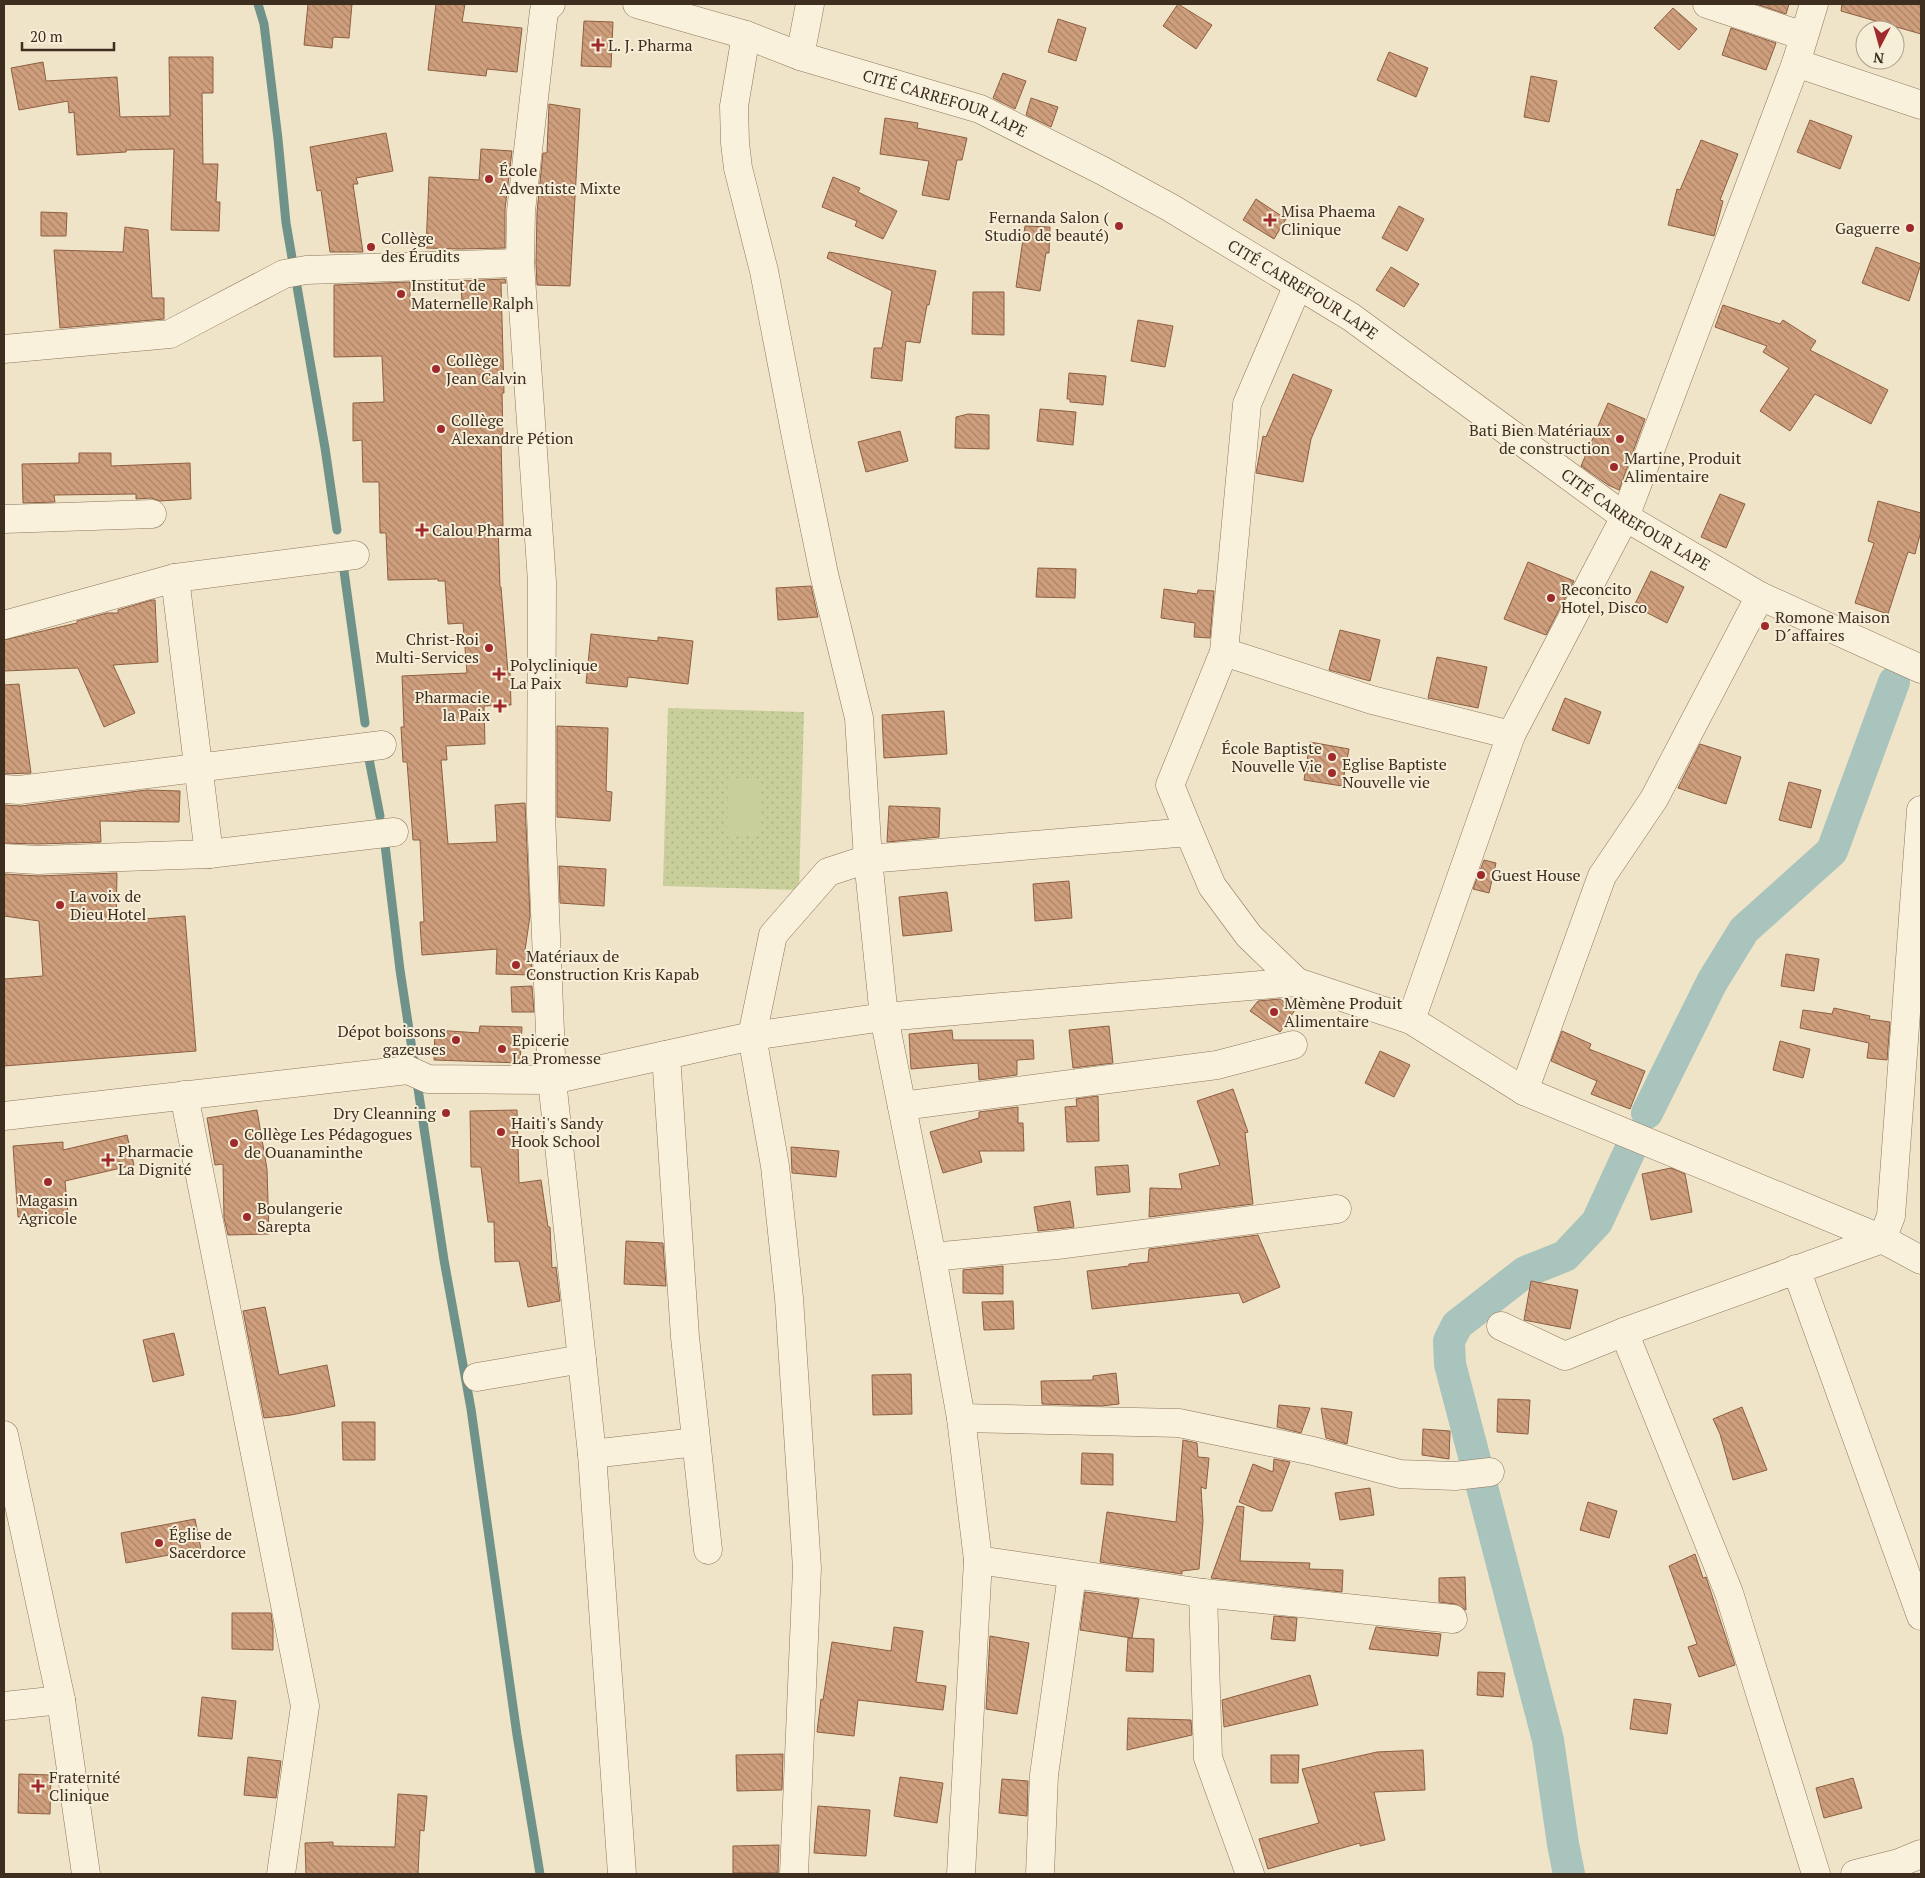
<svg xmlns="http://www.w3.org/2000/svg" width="1925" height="1878" font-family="'PT Serif',serif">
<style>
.grass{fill:url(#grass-dots)}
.garden{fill:#c9cf9b}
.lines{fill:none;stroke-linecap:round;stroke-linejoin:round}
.stream{stroke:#6f938a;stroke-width:9}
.canal{stroke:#a9c4bc;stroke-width:32}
.building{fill:url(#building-back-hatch);stroke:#8d5f41}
.minor-casing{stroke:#8d765c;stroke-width:29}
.tertiary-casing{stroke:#8d765c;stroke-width:29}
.minor{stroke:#faf1dc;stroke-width:28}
.tertiary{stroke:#faf1dc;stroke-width:28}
.poi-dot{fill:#9e2a2b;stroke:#f7eed8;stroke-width:2}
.labels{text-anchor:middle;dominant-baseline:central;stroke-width:4;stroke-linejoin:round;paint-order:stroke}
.poi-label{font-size:16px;fill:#3d2e20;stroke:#f7eed8;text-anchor:start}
.street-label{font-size:16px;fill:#3d2e20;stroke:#f7eed8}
</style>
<defs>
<pattern id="grass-dots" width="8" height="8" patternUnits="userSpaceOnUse" patternTransform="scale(1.25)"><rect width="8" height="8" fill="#c9cf9b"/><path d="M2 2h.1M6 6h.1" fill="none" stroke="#aeb285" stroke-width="1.8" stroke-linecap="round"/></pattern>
<pattern id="building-back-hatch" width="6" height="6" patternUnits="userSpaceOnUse" patternTransform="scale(1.25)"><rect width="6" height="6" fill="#cf9f7d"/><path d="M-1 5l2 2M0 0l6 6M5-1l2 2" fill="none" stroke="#a98266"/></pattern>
</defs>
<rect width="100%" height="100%" fill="#f0e4c8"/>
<path class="grass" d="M668 708 804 712 799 890 663 886Z"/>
<path class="garden" d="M728 778 761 779 760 834H727Z"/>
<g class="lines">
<g class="stream">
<path d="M258 4 264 24 278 139 286 223 325 448 337 530"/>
<path d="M344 571 365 723"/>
<path d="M369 759 380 816"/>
<path d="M385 845 400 970 444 1260 471 1409 517 1735 540 1874"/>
</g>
<g class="canal">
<path d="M1647 1113 1712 982 1744 930 1832 851 1894 682"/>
<path d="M1569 1874 1563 1844 1548 1740 1450 1364 1449 1341 1457 1325 1525 1272 1565 1256 1597 1222 1632 1146"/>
</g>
</g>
<g class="building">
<path d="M308 4H352L349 38 333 37 332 48 304 45Z"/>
<path d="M436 4H465L462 22 522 28 517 72 487 69 486 76 428 70Z"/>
<path d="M1178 4 1212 25 1196 49 1163 26Z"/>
<path d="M1756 4H1789L1786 14Z"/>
<path d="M1842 4H1921V34L1841 11Z"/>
<path d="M1673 8 1697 29 1679 50 1654 28Z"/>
<path d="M1058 19 1086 28 1076 61 1048 52Z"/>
<path d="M584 21 613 22 611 67 581 66Z"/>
<path d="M1731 28 1776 43 1766 70 1722 55Z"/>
<path d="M1389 52 1428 68 1416 97 1377 80Z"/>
<path d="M169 57H213V93H202L203 164H218L216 202H220L219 231 171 230 174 149 126 150V152L77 155 74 112 69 113 68 101 19 110 11 68 43 62 46 81 117 77 120 117 170 116Z"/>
<path d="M1003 73 1026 81 1015 109 993 98Z"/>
<path d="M1531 76 1557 81 1549 122 1524 117Z"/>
<path d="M1031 98 1058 107 1051 127 1026 115Z"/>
<path d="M549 104 580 109 570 286 537 285 536 263 537 212 543 153H547Z"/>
<path d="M885 118 918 123 917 128 967 138 962 160H957L949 200 922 195 929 161 880 154Z"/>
<path d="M1810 120 1852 136 1840 169 1797 152Z"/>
<path d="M386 133 393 171 356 178 358 184H353L363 252H330L321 190 317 191 310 147Z"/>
<path d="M1701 140 1738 154 1720 200 1723 201 1714 236 1668 225 1677 189 1680 190Z"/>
<path d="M481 149 512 151 505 209V248L459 249 426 248 429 177 479 180Z"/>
<path d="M833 177 860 188 858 192 897 211 883 239 855 226 857 221 822 207Z"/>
<path d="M1256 199 1286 219 1274 239 1243 220Z"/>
<path d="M1399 206 1424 219 1407 251 1382 238Z"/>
<path d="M41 212 67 213 66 236H41Z"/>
<path d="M1025 226 1050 227 1049 253H1046L1040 291 1016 287Z"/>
<path d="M125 227 148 230 152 298H164V319L60 328 54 250 123 252Z"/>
<path d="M1876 247 1921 264 1909 301 1862 283Z"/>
<path d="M829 252 936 271 929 305H927L920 343 906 341 902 381 871 378 874 348H882L892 291 827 258Z"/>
<path d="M1391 267 1419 284 1404 307 1376 290Z"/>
<path d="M505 279 506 283H501L504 393H502L503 438H501L503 526H498L500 587H501L508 673H510L511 705 484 706 485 744 446 746 447 760H441L448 844 497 842 495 805 525 803 530 916 525 950 531 951 532 975 496 974 497 949 422 955 420 922H424L420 840H413L407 762H403L401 727H404L402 676 467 673 463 623 448 624 445 581H438V579L388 580 386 533H380L379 482H363L362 440 353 441V403L384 402 382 356 334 357V285L410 282V303H462L461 281Z"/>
<path d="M973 292H1004V335L972 334Z"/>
<path d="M1723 305 1780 324 1783 320 1816 341 1810 350 1888 390 1871 424 1815 394 1790 431 1760 411 1789 368 1763 352 1767 346 1715 327Z"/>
<path d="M1138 320 1173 326 1165 367 1131 361Z"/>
<path d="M1069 373 1106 376 1103 405 1070 402V399H1067Z"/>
<path d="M1293 374 1332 390 1311 439 1303 482 1256 473 1263 436 1266 437Z"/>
<path d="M1608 403 1645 419 1619 490 1608 485 1581 466Z"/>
<path d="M1040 409 1076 412 1073 445 1037 441Z"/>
<path d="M968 414 989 415V449L955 448 956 417Z"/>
<path d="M900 431 908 461 866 472 858 442Z"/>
<path d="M79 453H111V466L190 463 191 499 160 501 151 498 136 499V494L54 495 55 502 23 503 22 464 79 463Z"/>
<path d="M1720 494 1745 504 1726 548 1701 537Z"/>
<path d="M1878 501 1921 513V531L1915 554 1908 552 1888 614 1855 603 1874 543 1868 541Z"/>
<path d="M1528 562 1574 581 1546 635 1504 619Z"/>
<path d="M1038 568 1076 569 1075 598 1036 597Z"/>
<path d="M1651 571 1684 587 1667 623 1634 606Z"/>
<path d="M811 586 818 617 778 620 776 588Z"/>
<path d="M1164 589 1197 594 1198 590 1214 591 1210 638 1194 637 1195 623 1161 618Z"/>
<path d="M152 600H155L158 662 113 665 135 713 104 727 78 668 4 671V640L77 623V621L107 613H118V610Z"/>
<path d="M1340 630 1380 640 1370 681 1329 670Z"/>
<path d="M591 634 658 641V637L693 641 688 684 628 677 627 687 586 683Z"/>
<path d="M1437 657 1487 667 1478 708 1428 698Z"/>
<path d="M19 684 31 773 4 774V685Z"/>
<path d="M1565 698 1601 712 1589 744 1552 730Z"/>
<path d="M944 711 947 754 884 758 882 715Z"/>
<path d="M557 726 608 728 606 791 612 792 610 821 557 817Z"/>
<path d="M1310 742 1349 749 1342 786 1304 780Z"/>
<path d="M1700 744 1741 757 1726 804 1678 788Z"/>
<path d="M1789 782 1821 790 1811 828 1779 820Z"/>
<path d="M147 790 180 791 179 822 100 821 101 842 38 844 4 843V805L21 806Z"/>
<path d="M889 806 940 808 939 837 887 842Z"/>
<path d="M1484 860 1496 863 1489 893 1473 889Z"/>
<path d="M559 866 606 869 604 906 560 903Z"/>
<path d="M117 873 116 921 185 916 196 1051 4 1066V979L43 976 39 921 4 916V874L39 876Z"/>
<path d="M1069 881 1072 918 1035 921 1033 884Z"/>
<path d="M947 892 952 931 903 936 899 897Z"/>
<path d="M1786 954 1819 959 1814 991 1781 986Z"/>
<path d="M532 986 534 1012H512L511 987Z"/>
<path d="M1280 999 1295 1010 1280 1032 1250 1011 1258 1001Z"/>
<path d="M1834 1008 1870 1016 1869 1019 1890 1022 1887 1060 1867 1058 1869 1043 1800 1028 1803 1010 1832 1014Z"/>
<path d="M480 1026 522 1027 520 1063 434 1060 435 1030 479 1033Z"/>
<path d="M1109 1026 1113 1063 1073 1068 1069 1030Z"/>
<path d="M952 1030 953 1040H1033L1034 1059 1017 1060V1075L979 1080 978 1063 911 1069 909 1034Z"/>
<path d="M1562 1031 1591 1044 1589 1049 1645 1071 1630 1109 1591 1094 1597 1081 1551 1061Z"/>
<path d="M1780 1041 1810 1049 1803 1078 1773 1070Z"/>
<path d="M1380 1051 1410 1065 1394 1097 1365 1083Z"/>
<path d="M1233 1089 1248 1132 1245 1133 1253 1204 1149 1217 1150 1188 1182 1189 1179 1174 1220 1165 1197 1101Z"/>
<path d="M1098 1096 1099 1141 1067 1142 1065 1107 1077 1106 1076 1099Z"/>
<path d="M1018 1107V1123H1023L1024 1151H979L982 1162 943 1173 930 1132 979 1118V1112Z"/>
<path d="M257 1110 267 1169 269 1234 228 1235 224 1218 223 1164 215 1165 207 1118Z"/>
<path d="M517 1110 519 1183 541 1180 548 1227H550L552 1268 556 1267 560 1301 528 1307 519 1261 495 1262 494 1222H488L481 1167H471L470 1111Z"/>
<path d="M127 1135 134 1165 65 1181 68 1214 18 1217 13 1146 63 1142V1150Z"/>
<path d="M791 1147 839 1151 836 1177 792 1173Z"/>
<path d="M1128 1165 1130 1192 1097 1195 1095 1167Z"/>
<path d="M1671 1168 1685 1174 1692 1212 1651 1220 1642 1174Z"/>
<path d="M1070 1201 1074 1227 1038 1231 1034 1207Z"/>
<path d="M1258 1235 1280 1287 1243 1303 1239 1293 1092 1309 1087 1271 1129 1266V1264L1148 1262 1149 1249Z"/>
<path d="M626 1241 663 1243 666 1286 624 1284Z"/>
<path d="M1003 1266V1294L963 1293V1270Z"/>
<path d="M1531 1281 1578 1290 1570 1329 1524 1320Z"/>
<path d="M1013 1301 1014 1329 984 1330 982 1302Z"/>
<path d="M265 1307 279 1375 327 1365 335 1406 291 1415 264 1418 243 1311Z"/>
<path d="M174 1333 184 1375 153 1382 143 1340Z"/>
<path d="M1116 1373 1119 1404 1101 1406 1042 1404 1041 1381 1093 1380V1376Z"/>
<path d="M911 1374 912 1414 873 1415 872 1375Z"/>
<path d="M1498 1399 1530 1400 1528 1434 1497 1432Z"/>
<path d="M1279 1405 1310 1408 1301 1433 1277 1427Z"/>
<path d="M1742 1407 1767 1470 1733 1480 1720 1434 1713 1419Z"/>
<path d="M1321 1408 1352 1412 1347 1444 1326 1438Z"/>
<path d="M342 1422H375V1460H343Z"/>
<path d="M1423 1429 1450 1431 1449 1459 1422 1455Z"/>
<path d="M1183 1440 1197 1443 1198 1457 1209 1458 1206 1489 1201 1487 1203 1521 1199 1569 1182 1571V1574L1100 1562 1107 1512 1176 1522Z"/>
<path d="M1082 1453 1113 1454V1485L1081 1484Z"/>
<path d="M1274 1459 1290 1462 1272 1511H1261L1239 1502 1253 1464 1273 1472Z"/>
<path d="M1370 1488 1374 1515 1340 1520 1335 1493Z"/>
<path d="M1588 1502 1617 1511 1609 1538 1580 1530Z"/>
<path d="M1237 1506 1244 1507 1240 1561 1310 1563 1309 1569 1343 1570 1342 1592 1211 1578Z"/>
<path d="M195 1519 201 1549 126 1563 121 1533Z"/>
<path d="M1695 1554 1703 1578 1706 1577 1735 1665 1699 1677 1688 1647 1697 1644 1669 1566Z"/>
<path d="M1465 1577 1466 1610 1455 1604 1439 1602V1578Z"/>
<path d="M1085 1592 1139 1599 1132 1638 1080 1630Z"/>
<path d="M232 1613H271L273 1627V1650L232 1649Z"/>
<path d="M1274 1616 1297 1618 1295 1641 1271 1639Z"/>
<path d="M894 1627 923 1631 916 1682 946 1686 943 1710 858 1700 854 1736 817 1732 821 1699 823 1700 832 1642 891 1651Z"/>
<path d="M1376 1627 1441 1634 1438 1656 1369 1649Z"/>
<path d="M990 1636 1029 1643 1017 1714 986 1709Z"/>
<path d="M1128 1638 1154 1639 1153 1672 1126 1671Z"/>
<path d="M1478 1672 1505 1673 1503 1697 1477 1695Z"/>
<path d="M1310 1675 1318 1705 1224 1727 1222 1700Z"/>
<path d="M202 1697 236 1701 232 1739 198 1736Z"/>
<path d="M1634 1699 1671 1704 1667 1734 1630 1729Z"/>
<path d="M1128 1718 1191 1720 1192 1735 1127 1750Z"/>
<path d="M1423 1750 1425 1790 1374 1792 1385 1840 1360 1846V1843L1268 1869 1259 1839 1319 1823 1302 1769 1377 1752Z"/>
<path d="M783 1754 782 1790 737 1791 736 1755Z"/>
<path d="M1271 1755H1299L1298 1783H1271Z"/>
<path d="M248 1757 281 1761 276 1798 244 1795Z"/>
<path d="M19 1774 51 1775 50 1814 18 1813Z"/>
<path d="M900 1777 943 1783 937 1823 894 1816Z"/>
<path d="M1853 1778 1862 1808 1824 1818 1816 1788Z"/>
<path d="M1002 1779 1028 1781 1027 1816 999 1813Z"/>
<path d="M398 1794 427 1796 424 1831 420 1830 418 1874H306L305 1843 333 1842V1846L395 1847Z"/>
<path d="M818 1806 870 1810 866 1856 814 1853Z"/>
<path d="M779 1845 778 1873H733V1846Z"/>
</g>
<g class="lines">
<g class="minor-casing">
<g id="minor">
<path d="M551 4 544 11 521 211 520 263 542 582 541 815 552 1080 592 1454 622 1874"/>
<path d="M1707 4 1804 36"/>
<path d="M746 35 734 106 735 143 738 168 764 271 797 442 824 574 859 718 868 859 884 1017 932 1257 961 1418 978 1560 961 1874"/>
<path d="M800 56 810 4"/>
<path d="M1796 63 1921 105"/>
<path d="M4 349 170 334 284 274 306 270 520 263"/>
<path d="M4 519 152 514"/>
<path d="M175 578 209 854"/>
<path d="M4 625 175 578 355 555"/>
<path d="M1224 652 1372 700 1511 735"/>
<path d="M4 789 19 790 382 745"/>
<path d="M1189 832 1170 785 1224 652 1247 404 1298 285"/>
<path d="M4 858 38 860 209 854 394 832"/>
<path d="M1411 1020 1511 735 1625 517 1796 63 1814 4"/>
<path d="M666 1055 685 1337 708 1550"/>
<path d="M1524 1091 1602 876 1654 799 1760 596"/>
<path d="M184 1095 305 1706 281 1874"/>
<path d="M902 1106 1217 1065 1293 1045"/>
<path d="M4 1116 408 1070 428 1079 552 1080 752 1036 884 1017 1297 982"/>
<path d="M932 1257 1057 1245 1337 1209"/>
<path d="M1796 1269 1921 1616"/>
<path d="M1501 1326 1565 1356 1624 1332 1882 1239 1891 1216 1921 810"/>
<path d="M1624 1332 1729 1593 1816 1874"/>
<path d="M477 1377 582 1359"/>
<path d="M961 1418 1179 1423 1313 1451 1400 1474 1455 1476 1490 1472"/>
<path d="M4 1435 61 1700 86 1874"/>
<path d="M592 1454 696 1442"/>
<path d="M978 1560 1203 1593 1453 1619"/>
<path d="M1203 1593 1208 1758 1250 1874"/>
<path d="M4 1706 61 1700"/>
<path d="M794 1874 807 1568 789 1298 775 1166 752 1036 773 935 828 872 868 859 1189 832 1212 886 1249 936 1297 982 1411 1020 1524 1091 1882 1239 1921 1260"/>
<path d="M1040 1874 1044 1775 1072 1575"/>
<path d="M1855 1874 1899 1863 1921 1854"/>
</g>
</g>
<g class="tertiary-casing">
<g id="tertiary">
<path id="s1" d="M637 4 746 35 800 56 980 109 1103 171 1171 208 1351 317 1625 517 1760 596 1921 669"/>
</g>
</g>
<use href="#minor" class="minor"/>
<use href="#tertiary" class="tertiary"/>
</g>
<g class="poi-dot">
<path d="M595.5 37.5h5v5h5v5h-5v5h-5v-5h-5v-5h5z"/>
<circle cx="489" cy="179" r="5"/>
<path d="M1267.5 212.5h5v5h5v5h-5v5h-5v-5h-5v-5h5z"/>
<circle cx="1119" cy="226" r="5"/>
<circle cx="1910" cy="228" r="5"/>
<circle cx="371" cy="247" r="5"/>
<circle cx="401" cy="294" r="5"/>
<circle cx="436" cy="369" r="5"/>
<circle cx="441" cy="429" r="5"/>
<circle cx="1620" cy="439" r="5"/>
<circle cx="1614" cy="467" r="5"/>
<path d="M419.5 522.5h5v5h5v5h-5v5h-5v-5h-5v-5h5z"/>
<circle cx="1551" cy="598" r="5"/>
<circle cx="1765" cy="626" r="5"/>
<circle cx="489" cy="648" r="5"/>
<path d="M496.5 666.5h5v5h5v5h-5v5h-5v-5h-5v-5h5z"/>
<path d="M497.5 698.5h5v5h5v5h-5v5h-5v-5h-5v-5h5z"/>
<circle cx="1332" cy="757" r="5"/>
<circle cx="1332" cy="773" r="5"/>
<circle cx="1481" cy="875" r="5"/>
<circle cx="60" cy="905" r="5"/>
<circle cx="516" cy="965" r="5"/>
<circle cx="1274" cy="1012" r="5"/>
<circle cx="456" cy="1040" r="5"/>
<circle cx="502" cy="1049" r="5"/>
<circle cx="446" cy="1113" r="5"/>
<circle cx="501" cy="1132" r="5"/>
<circle cx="234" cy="1143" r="5"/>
<path d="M105.5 1152.5h5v5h5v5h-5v5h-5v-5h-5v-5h5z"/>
<circle cx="48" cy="1182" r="5"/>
<circle cx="247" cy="1217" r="5"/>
<circle cx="159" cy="1543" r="5"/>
<path d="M35.5 1778.5h5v5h5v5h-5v5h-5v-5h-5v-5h5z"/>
</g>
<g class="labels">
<g class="poi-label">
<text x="608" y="45">L. J. Pharma</text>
<text x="499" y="170">École<tspan x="499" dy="18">Adventiste Mixte</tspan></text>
<text x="1281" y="211">Misa Phaema<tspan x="1281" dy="18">Clinique</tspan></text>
<text x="1109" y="217" text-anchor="end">Fernanda Salon (<tspan x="1109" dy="18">Studio de beauté)</tspan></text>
<text x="1900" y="228" text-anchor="end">Gaguerre</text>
<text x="381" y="238">Collège<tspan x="381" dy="18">des Érudits</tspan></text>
<text x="411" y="285">Institut de<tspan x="411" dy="18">Maternelle Ralph</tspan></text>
<text x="446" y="360">Collège<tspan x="446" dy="18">Jean Calvin</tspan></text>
<text x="451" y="420">Collège<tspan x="451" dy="18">Alexandre Pétion</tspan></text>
<text x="1610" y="430" text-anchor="end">Bati Bien Matériaux<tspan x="1610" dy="18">de construction</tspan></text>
<text x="1624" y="458">Martine, Produit<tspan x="1624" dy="18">Alimentaire</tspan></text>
<text x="432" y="530">Calou Pharma</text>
<text x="1561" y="589">Reconcito<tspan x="1561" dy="18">Hotel, Disco</tspan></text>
<text x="1775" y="617">Romone Maison<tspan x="1775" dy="18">D´affaires</tspan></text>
<text x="479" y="639" text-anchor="end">Christ-Roi<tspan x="479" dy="18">Multi-Services</tspan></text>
<text x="510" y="665">Polyclinique<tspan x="510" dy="18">La Paix</tspan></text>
<text x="490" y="697" text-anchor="end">Pharmacie<tspan x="490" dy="18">la Paix</tspan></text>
<text x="1322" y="748" text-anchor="end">École Baptiste<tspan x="1322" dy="18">Nouvelle Vie</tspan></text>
<text x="1342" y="764">Eglise Baptiste<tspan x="1342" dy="18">Nouvelle vie</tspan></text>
<text x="1491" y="875">Guest House</text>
<text x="70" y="896">La voix de<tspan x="70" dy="18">Dieu Hotel</tspan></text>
<text x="526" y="956">Matériaux de<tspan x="526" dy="18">Construction Kris Kapab</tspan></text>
<text x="1284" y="1003">Mèmène Produit<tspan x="1284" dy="18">Alimentaire</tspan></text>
<text x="446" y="1031" text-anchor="end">Dépot boissons<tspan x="446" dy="18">gazeuses</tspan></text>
<text x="512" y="1040">Epicerie<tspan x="512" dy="18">La Promesse</tspan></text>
<text x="436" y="1113" text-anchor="end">Dry Cleanning</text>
<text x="511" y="1123">Haiti's Sandy<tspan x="511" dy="18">Hook School</tspan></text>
<text x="244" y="1134">Collège Les Pédagogues<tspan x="244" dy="18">de Ouanaminthe</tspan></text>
<text x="118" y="1151">Pharmacie<tspan x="118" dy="18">La Dignité</tspan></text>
<text x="48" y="1200" text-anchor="middle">Magasin<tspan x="48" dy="18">Agricole</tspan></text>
<text x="257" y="1208">Boulangerie<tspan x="257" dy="18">Sarepta</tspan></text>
<text x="169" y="1534">Église de<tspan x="169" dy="18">Sacerdorce</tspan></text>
<text x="49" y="1777">Fraternité<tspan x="49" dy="18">Clinique</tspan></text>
</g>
<g class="street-label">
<text stroke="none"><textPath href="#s1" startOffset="324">CITÉ CARREFOUR LAPE</textPath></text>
<text stroke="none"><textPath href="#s1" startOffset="729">CITÉ CARREFOUR LAPE</textPath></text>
<text stroke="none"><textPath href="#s1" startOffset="1134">CITÉ CARREFOUR LAPE</textPath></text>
</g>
</g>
<rect width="1925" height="1878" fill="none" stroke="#3d2e20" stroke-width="10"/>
<g transform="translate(1880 45) rotate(186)"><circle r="24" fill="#f7eed8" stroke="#ada18e"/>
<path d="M0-4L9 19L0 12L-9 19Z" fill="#9e2a2b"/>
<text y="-8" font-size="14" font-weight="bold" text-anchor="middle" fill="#3d2e20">N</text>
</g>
<path d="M22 42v8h92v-8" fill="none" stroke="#3d2e20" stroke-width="2.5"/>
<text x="30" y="42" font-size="15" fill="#3d2e20" stroke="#f7eed8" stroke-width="4" paint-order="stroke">20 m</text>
</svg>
